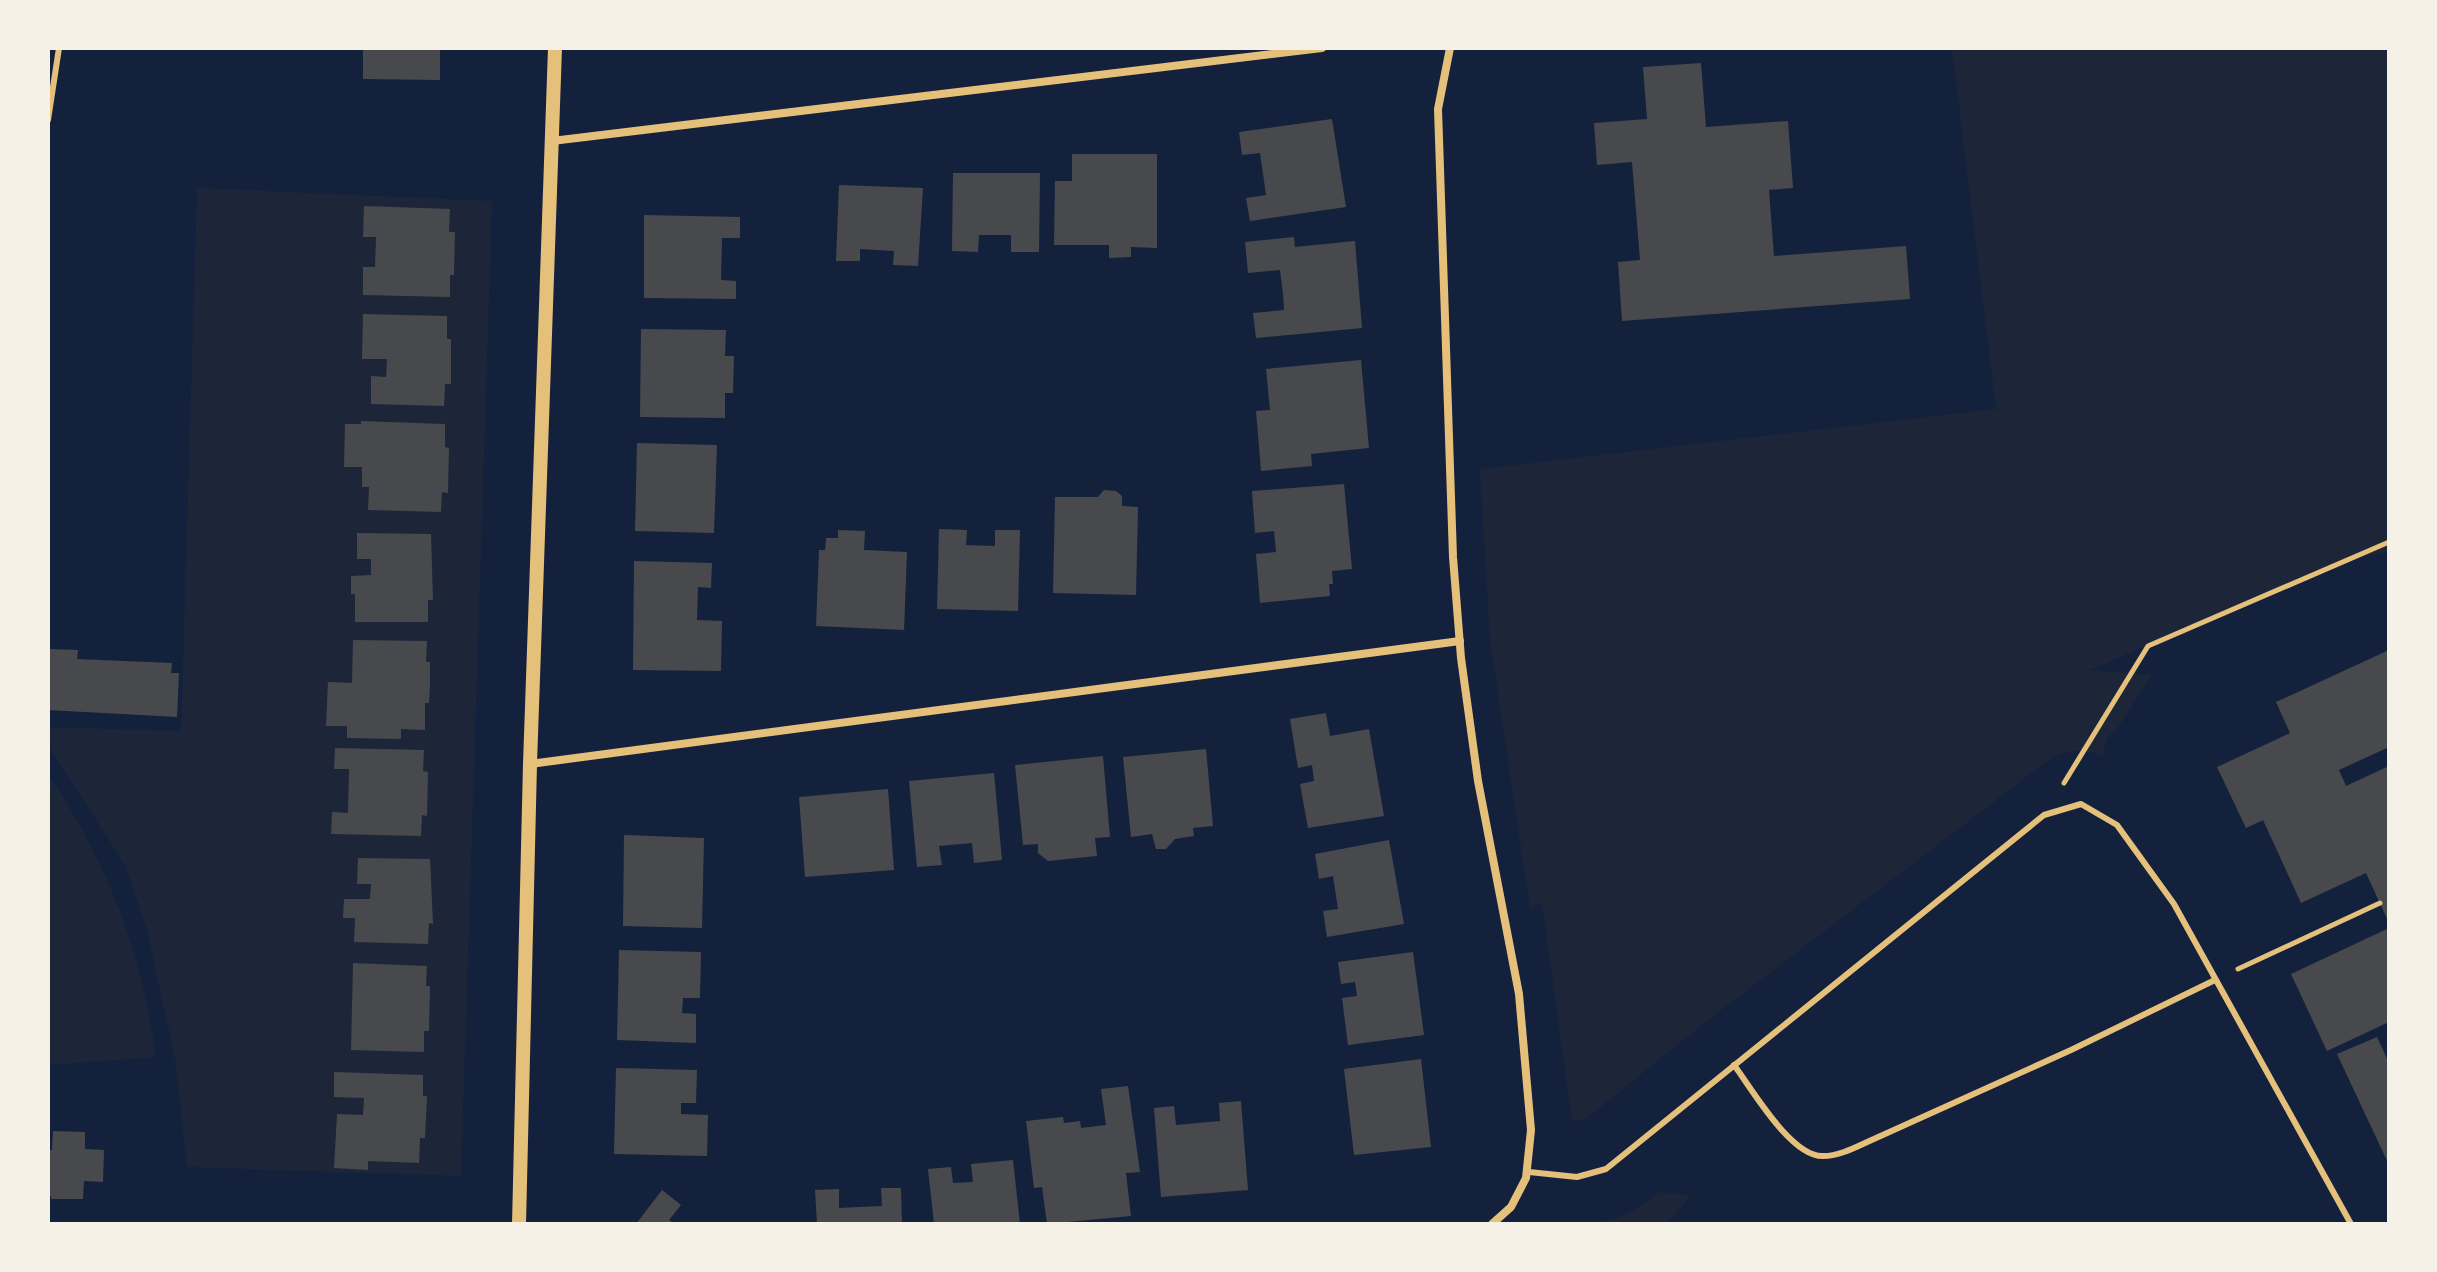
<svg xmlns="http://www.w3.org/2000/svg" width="2437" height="1272" font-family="Arial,sans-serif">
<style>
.green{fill:#1d2539}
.building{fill:#48494c}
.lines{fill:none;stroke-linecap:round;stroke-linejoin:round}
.path{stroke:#e5c07b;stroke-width:5}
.service{stroke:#e5c07b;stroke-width:6}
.minor{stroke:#e5c07b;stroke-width:8}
.tertiary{stroke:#e5c07b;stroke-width:14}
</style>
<rect width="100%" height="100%" fill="#14213d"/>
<g class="green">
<path d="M1952 48H2389V551L2334 564 2090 670 2152 675 2119 726 2106 739 2103 757C2085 748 2069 749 2050 759L1703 1024 1586 1119 1572 1121 1542 903 1530 908 1490 640 1480 469 1996 409Z"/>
<path d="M197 188 492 201 461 1176 187 1167 175 1058 146 926 125 865 48 745V727L181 731Z"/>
<path d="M48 775C107 859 142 955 156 1057L48 1065Z"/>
<path d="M1659 1192 1691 1195 1667 1224H1560C1609 1220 1619 1225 1659 1192Z"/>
</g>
<g class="building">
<path d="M377 48H440V80L363 79V49Z"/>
<path d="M1701 63 1706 127 1788 121 1793 188 1769 190 1774 256 1906 246 1910 299 1622 321 1618 262 1640 260 1632 162 1597 165 1594 123 1647 119 1643 67Z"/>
<path d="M1332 119 1346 207 1250 221 1246 198 1266 195 1260 153 1242 155 1239 132Z"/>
<path d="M1072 154H1157V248L1131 247V257L1109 258V245H1054L1055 181H1072Z"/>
<path d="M953 173H1040L1039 252H1011V235H979L978 252 952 251Z"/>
<path d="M839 185 923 188 918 266 893 265 894 251 876 250 860 249V261H836Z"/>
<path d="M364 206 450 209 449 232H455L454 275H450V297L363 295V267H375L376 237H363Z"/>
<path d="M644 215 740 217V238H722L721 280 736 281V299L644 298Z"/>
<path d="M1294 237 1295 247 1355 241 1362 328 1256 338 1253 313 1284 310 1283 294 1280 270 1248 273 1245 242Z"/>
<path d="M363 314 447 316V339H451V384H445L444 406 371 404V376L386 377 387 359H362Z"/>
<path d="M641 329 726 330 725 356H734L733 393H725V418L640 417Z"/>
<path d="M1361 360 1369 448 1311 454 1312 466 1261 471 1256 411 1270 410 1266 369Z"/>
<path d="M361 421 445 424V447L449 448 448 493 442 492 441 512 368 510 369 487H362V467H344L345 424H361Z"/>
<path d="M637 443 717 445 714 533 635 531Z"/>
<path d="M1344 484 1352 569 1332 571 1333 584H1329L1330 596 1260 603 1256 554 1276 552 1274 531 1255 533 1252 491Z"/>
<path d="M1104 490 1116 491 1122 496V506L1138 507 1136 595 1053 593 1055 497H1098Z"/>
<path d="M939 529 967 530 966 545 995 546V530H1020L1018 611 937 609Z"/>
<path d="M838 530 865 531 864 550 907 552 904 630 816 626 819 550H825L826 538H838Z"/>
<path d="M357 533 431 534 433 600H428V622H355V594H351V576L371 575V559H357Z"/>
<path d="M634 561 712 563 711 588 698 587 697 620 722 621 721 671 633 670Z"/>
<path d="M353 640 427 641 426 662H430V685L429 703H425V730L401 729V739L347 738V726H326L328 682 352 683Z"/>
<path d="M48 649 78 650 77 659 172 663 171 673H179L177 717 48 710Z"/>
<path d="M2389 650V747L2339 770 2346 786 2389 766V923L2366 873 2301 903 2263 820 2246 828 2217 767 2290 733 2276 702Z"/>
<path d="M1326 713 1330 736 1369 729 1384 816 1308 828 1300 784 1314 781 1312 765 1298 768 1290 719Z"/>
<path d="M335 748 424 750 423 771 428 772 427 816 422 815 421 836 331 834 332 812 348 813 349 769H334Z"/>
<path d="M1206 749 1213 826 1193 828 1194 836 1175 839 1166 849H1156L1152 834 1131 837 1123 757Z"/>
<path d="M1103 756 1110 837 1095 838 1097 856 1048 861 1038 853V844L1023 845 1015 765Z"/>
<path d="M994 773 1002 860 974 863 972 843 939 846 942 865 917 867 909 781Z"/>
<path d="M888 789 894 870 805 877 799 797Z"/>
<path d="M624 835 704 838 702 928 623 926Z"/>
<path d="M1389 840 1404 924 1327 937 1323 911 1338 909 1333 876 1319 879 1315 854Z"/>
<path d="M358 858 430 859 433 924 429 923 428 944 354 942 355 918H343L344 899H370L371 884H357Z"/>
<path d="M2389 928V1022L2327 1051 2291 974Z"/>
<path d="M619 950 701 952 700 998H683L682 1013 696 1014V1043L617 1040Z"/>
<path d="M1413 952 1424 1035 1348 1045 1342 998 1357 996 1355 982 1341 984 1338 962Z"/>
<path d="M353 963 427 966 426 986H430L429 1031H424V1052L351 1050Z"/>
<path d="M2377 1037 2389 1063V1165L2337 1054Z"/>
<path d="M1421 1059 1431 1147 1354 1155 1344 1069Z"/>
<path d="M616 1068 697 1070 696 1103H681V1114L708 1115 707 1156 614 1154Z"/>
<path d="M334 1072 423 1075V1096H427L425 1138H420L419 1163 368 1161V1170L334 1168 337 1114 363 1115 364 1098 334 1097Z"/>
<path d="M1128 1086 1140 1172 1126 1173 1131 1216 1047 1224 1042 1187 1034 1188 1026 1121 1063 1117 1064 1123 1080 1121 1081 1128 1106 1125 1101 1089Z"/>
<path d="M1241 1101 1248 1190 1161 1197 1154 1108 1174 1106 1176 1125 1220 1121 1219 1103Z"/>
<path d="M53 1131 85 1132V1149L104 1150 103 1182 84 1181 83 1199H51V1196H48V1150H52Z"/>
<path d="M1013 1160 1020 1224H934L928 1169 951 1167 953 1183 973 1182 971 1164Z"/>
<path d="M881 1188H901L902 1224H817L815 1190 839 1189V1208L859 1207 882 1206Z"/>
<path d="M662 1190 681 1205 669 1220 675 1224H636Z"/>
</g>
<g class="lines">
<g class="path">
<path d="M2064 783 2148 646 2389 542"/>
<path d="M2238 969 2380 903"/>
</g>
<g class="service">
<path d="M48 120 59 48"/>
<path d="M1734 1065C1752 1089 1791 1157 1823 1156 1838 1156 1852 1149 1865 1143L2071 1050 2215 980"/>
<path d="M1529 1172 1577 1177 1606 1169 2044 815 2081 804 2117 825 2174 904 2351 1224"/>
</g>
<g class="minor">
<path d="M1450 48 1438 109 1453 557 1461 658 1478 781 1519 994 1531 1130 1526 1178 1511 1207 1492 1224"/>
<path d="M552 141 1322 48"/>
<path d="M530 764 1460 641"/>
</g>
<path class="tertiary" d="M519 1224 530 764 555 48"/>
</g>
<rect width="2437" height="1272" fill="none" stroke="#f6f1e7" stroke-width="100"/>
</svg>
